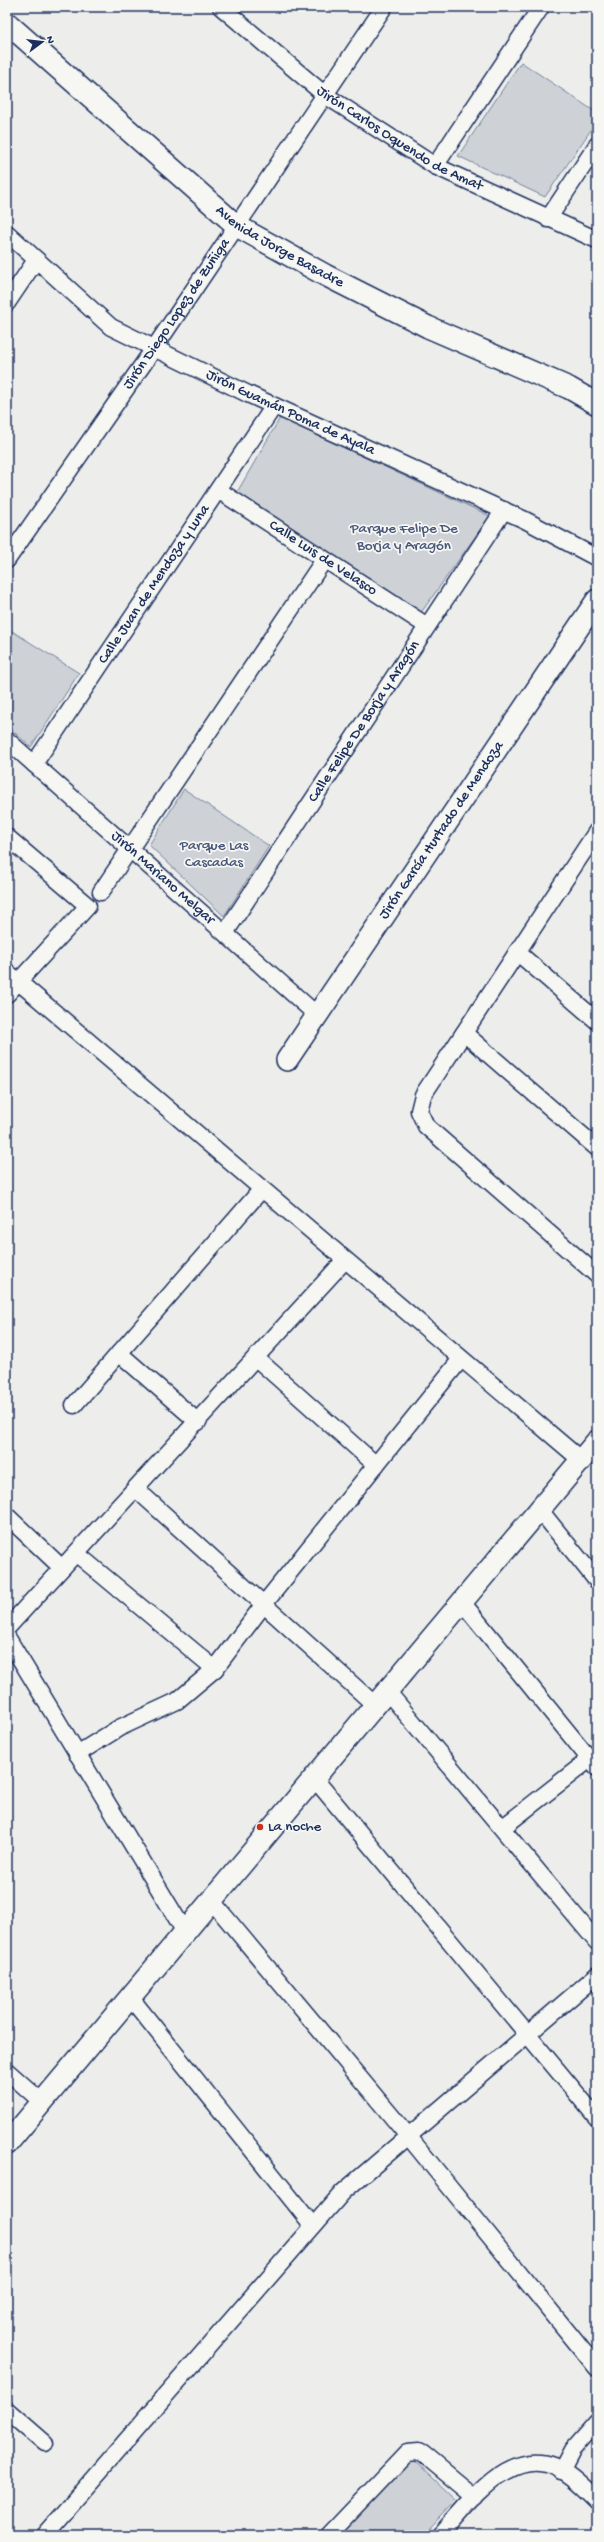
<svg xmlns="http://www.w3.org/2000/svg" width="604" height="2542" font-family="'Gochi Hand',sans-serif">
<style>
.green{fill:#ced2d7;stroke:#74809a}
.lines{fill:none;stroke-linecap:round;stroke-linejoin:round}
.minor-casing{stroke:#1b2f5e;stroke-width:19}
.tertiary-casing{stroke:#1b2f5e;stroke-width:24}
.minor{stroke:#f6f6f2;stroke-width:16}
.tertiary{stroke:#f6f6f2;stroke-width:21}
.poi-dot{fill:#c8321e;stroke:#f6f6f2;stroke-width:1.5}
.labels{text-anchor:middle;dominant-baseline:central;stroke-width:3.5;stroke-linejoin:round;paint-order:stroke}
.street-label{font-size:15px;fill:#1b2f5e;stroke:#f6f6f2}
.park-label{font-size:15px;fill:#48587c;stroke:#f6f6f2}
.poi-label{font-size:15px;fill:#1b2f5e;stroke:#f6f6f2;text-anchor:start}
</style>
<rect width="100%" height="100%" fill="#edeeec"/>
<filter id="ink" filterUnits="userSpaceOnUse"><feTurbulence type="fractalNoise" baseFrequency=".025" numOctaves="2"/><feDisplacementMap in="SourceGraphic" scale="8" xChannelSelector="R" yChannelSelector="G"/><feConvolveMatrix kernelMatrix="1 2 1 2 8 2 1 2 1" color-interpolation-filters="sRGB"/></filter>
<g filter="url(#ink)">
<g class="green">
<path d="M521 62 597 113V121L545 197 458 156Z"/>
<path d="M280 418 490 516 420 614 236 494Z"/>
<path d="M7 628 79 673 31 747 7 726Z"/>
<path d="M184 789 269 846 224 916 149 845Z"/>
<path d="M412 2458 456 2500 423 2535H339Z"/>
</g>
<g class="lines">
<g class="minor-casing">
<g id="minor">
<path id="s1" d="M221 7 325 95 435 166 597 240"/>
<path d="M435 166 541 7"/>
<path d="M548 219 597 145"/>
<path id="s2" d="M7 233 111 327 248 394 525 520 597 558"/>
<path d="M7 303 36 260"/>
<path id="s3" d="M218 490 427 626"/>
<path id="s4" d="M7 560 155 347 384 7"/>
<path id="s5" d="M7 740 318 1016"/>
<path id="s6" d="M34 764 274 406"/>
<path d="M597 831 423 1095 419 1111 426 1126 597 1275"/>
<path d="M7 837 88 906 7 994"/>
<path d="M101 892 324 560"/>
<path id="s7" d="M225 933 504 510"/>
<path d="M517 952 597 1021"/>
<path d="M7 972 581 1460"/>
<path d="M464 1033 597 1148"/>
<path d="M119 1353 198 1422"/>
<path d="M256 1358 376 1465"/>
<path d="M74 1405 262 1189"/>
<path d="M136 1489 375 1705"/>
<path d="M539 1509 597 1581"/>
<path d="M7 1516 62 1568"/>
<path d="M77 1554 215 1669"/>
<path d="M462 1602 597 1768"/>
<path d="M7 1628 345 1260"/>
<path d="M7 1637 185 1932"/>
<path d="M387 1691 597 1942"/>
<path d="M77 1754 119 1728 177 1701 215 1669 264 1604 461 1359"/>
<path d="M314 1778 597 2118"/>
<path d="M502 1828 590 1759"/>
<path d="M211 1900 409 2137 597 2368"/>
<path d="M130 1997 313 2226"/>
<path d="M7 2071 42 2102"/>
<path d="M7 2410 45 2443"/>
<path d="M561 2471 572 2450 597 2422"/>
<path d="M44 2535 343 2192 597 1975"/>
<path d="M329 2535 407 2453 419 2452 423 2454 475 2497"/>
<path d="M440 2535C473 2499 518 2434 572 2477 581 2484 589 2492 597 2500"/>
</g>
</g>
<g class="tertiary-casing">
<g id="tertiary">
<path id="s8" d="M7 23 237 226 325 275 428 327 569 388 597 404"/>
<path id="s9" d="M287 1060 597 600"/>
<path d="M7 2144 597 1441"/>
</g>
</g>
<use href="#minor" class="minor"/>
<use href="#tertiary" class="tertiary"/>
</g>
</g>
<circle class="poi-dot" cx="260" cy="1827" r="4"/>
<g class="labels">
<g class="street-label">
<text stroke="none"><textPath href="#s1" startOffset="223">Jirón Carlos Oquendo de Amat</textPath></text>
<text stroke="none"><textPath href="#s8" startOffset="354">Avenida Jorge Basadre</textPath></text>
<text stroke="none"><textPath href="#s4" startOffset="299">Jirón Diego Lopez de Zuñiga</textPath></text>
<text stroke="none"><textPath href="#s2" startOffset="339">Jirón Guamán Poma de Ayala</textPath></text>
<text stroke="none"><textPath href="#s3" startOffset="125">Calle Luis de Velasco</textPath></text>
<text stroke="none"><textPath href="#s6" startOffset="216">Calle Juan de Mendoza y Luna</textPath></text>
<text stroke="none"><textPath href="#s7" startOffset="253">Calle Felipe De Borja y Aragón</textPath></text>
<text stroke="none"><textPath href="#s9" startOffset="277">Jirón García Hurtado de Mendoza</textPath></text>
<text stroke="none"><textPath href="#s5" startOffset="208">Jirón Mariano Melgar</textPath></text>
</g>
<g class="park-label">
<text x="404" y="529">Parque Felipe De<tspan x="404" dy="17">Borja y Aragón</tspan></text>
<text x="214" y="846">Parque Las<tspan x="214" dy="17">Cascadas</tspan></text>
</g>
<g class="poi-label">
<text x="268" y="1827">La noche</text>
</g>
</g>
<rect width="604" height="2542" fill="none" stroke="#f6f6f2" stroke-width="24"/>
<rect x="12" y="12" width="580" height="2518" fill="none" stroke="#1b2f5e" stroke-width="1.5" filter="url(#ink)"/>
<g transform="translate(42 42) rotate(75)" stroke="#f6f6f2" stroke-width="3" paint-order="stroke">
<path d="M0-3L7 15L0 10L-7 15Z" fill="#1b2f5e"/>
<text y="-6" font-size="11" font-weight="bold" text-anchor="middle" fill="#1b2f5e">N</text>
</g>
</svg>
